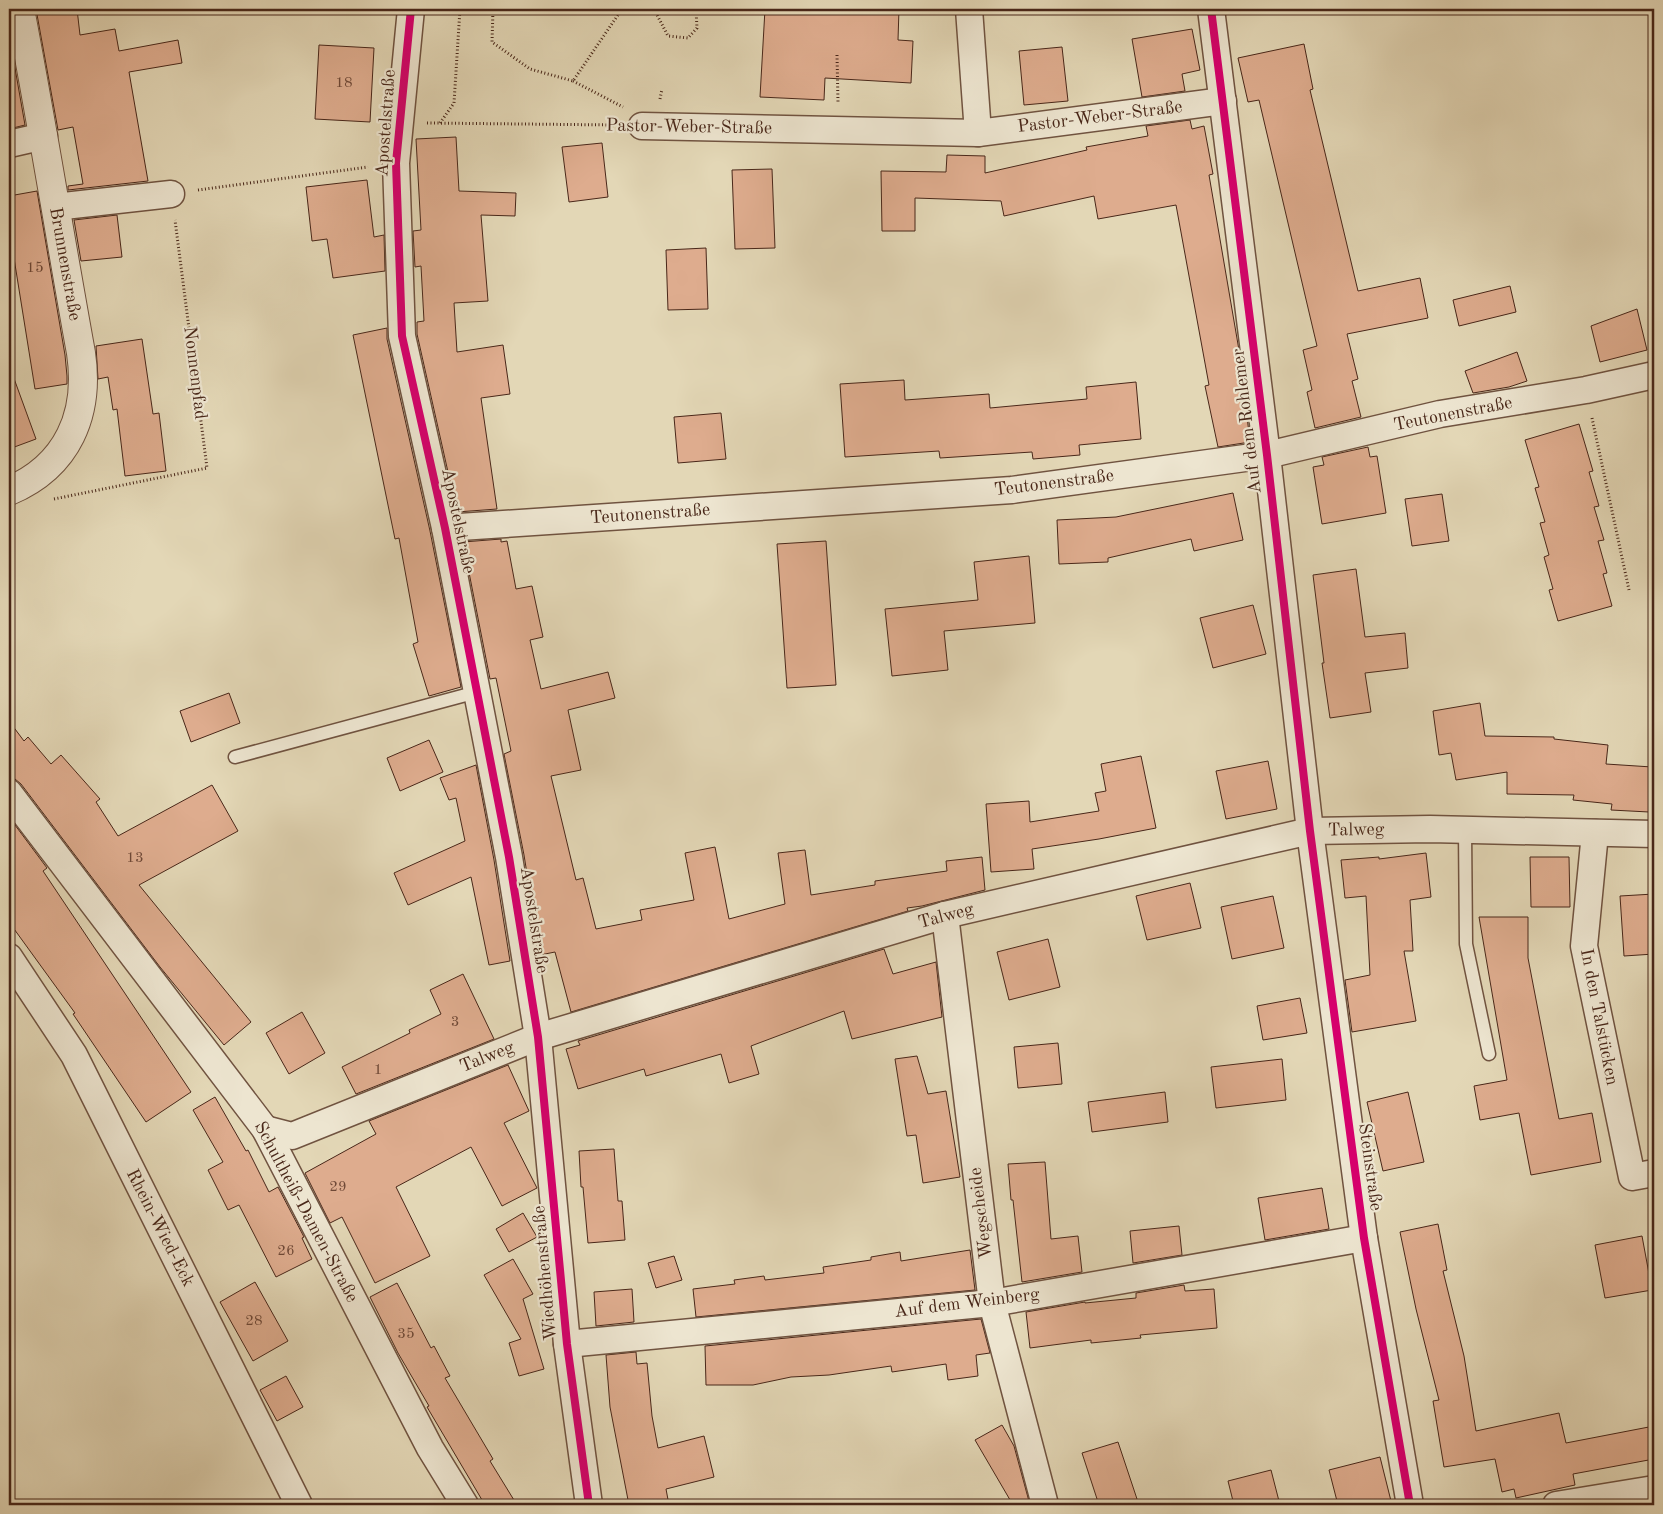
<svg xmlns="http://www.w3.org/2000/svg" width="1663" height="1514" font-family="'Old Standard TT',serif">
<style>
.building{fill:#deac8e;stroke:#492719}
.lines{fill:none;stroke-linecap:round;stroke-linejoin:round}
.service-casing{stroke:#705340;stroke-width:15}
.minor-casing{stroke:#705340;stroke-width:29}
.tertiary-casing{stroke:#705340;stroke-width:30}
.path{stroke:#492719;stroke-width:3;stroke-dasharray:1 2.5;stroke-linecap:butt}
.service{stroke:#ede5d0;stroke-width:12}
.minor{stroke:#ede5d0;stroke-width:26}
.tertiary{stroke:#ede5d0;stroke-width:28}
.cycleway-casing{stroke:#ede5d0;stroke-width:11}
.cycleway{stroke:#d6006c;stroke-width:8}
.labels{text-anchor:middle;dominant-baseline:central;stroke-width:4.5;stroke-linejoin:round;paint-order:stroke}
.number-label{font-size:15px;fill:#6e4836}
.street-label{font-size:18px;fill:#492719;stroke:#ede5d0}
</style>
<rect width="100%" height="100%" fill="#e3d7b6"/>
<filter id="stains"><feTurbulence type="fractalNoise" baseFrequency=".004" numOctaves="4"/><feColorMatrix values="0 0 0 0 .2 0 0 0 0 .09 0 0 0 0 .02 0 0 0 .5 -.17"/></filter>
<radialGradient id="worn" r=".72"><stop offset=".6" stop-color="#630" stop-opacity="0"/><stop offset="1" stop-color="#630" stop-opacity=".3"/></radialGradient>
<g class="building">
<path d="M36 9H77L80 35 115 29 119 51 178 40 182 63 129 72 148 181 68 190V186L83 184 73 127 58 130Z"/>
<path d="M765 9H899L898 40 913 41 911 83 825 78 824 100 760 97Z"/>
<path d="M1192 29 1200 70 1182 74 1185 91 1142 97 1132 39Z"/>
<path d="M9 34 25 125 9 129Z"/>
<path d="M1304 44 1313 89 1310 90 1358 291 1420 278 1428 318 1347 334 1358 379 1352 381 1361 417 1315 428 1307 392 1312 390 1303 350 1317 346 1259 100 1248 102 1238 58Z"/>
<path d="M319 45 374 48 370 122 315 119Z"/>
<path d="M1062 47 1068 101 1024 105 1019 51Z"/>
<path d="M1190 120 1192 129 1204 126 1213 174 1209 175 1240 356 1250 442 1218 447 1205 386 1209 385 1176 205 1098 219 1094 196 1004 216 1001 201 915 198V231H882L881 171 946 172 947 155 985 156V173L1087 150 1086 147 1148 136 1146 126Z"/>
<path d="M456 137 459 191 516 193 515 216 481 215 488 301 454 303 457 352 503 345 510 394 481 398 497 509 457 512 417 334V322L424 321 421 266 415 267 413 231 421 230 416 139Z"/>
<path d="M602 143 608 197 569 202 562 147Z"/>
<path d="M772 169 775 248 735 249 732 170Z"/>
<path d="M367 180 374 237 384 235 385 271 333 278 327 239 312 241 306 187Z"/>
<path d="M37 191 65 355 67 376V384L35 389 9 227V196Z"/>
<path d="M117 215 122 257 81 261 74 220Z"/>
<path d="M706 248 708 309 668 310 666 250Z"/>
<path d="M1510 286 1516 312 1459 326 1453 300Z"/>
<path d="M1637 309 1647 350 1600 362 1591 326Z"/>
<path d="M387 328V339L430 531 461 687 429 696 413 644 418 642 399 538 395 539 353 335Z"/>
<path d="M142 339 153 414 159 413 166 471 125 476 117 409 113 410 108 377 98 379 96 346Z"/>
<path d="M1517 352 1527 381 1509 387 1473 393 1465 371Z"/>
<path d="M12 373 36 439 9 449V374Z"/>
<path d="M904 380 905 400 989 394 990 408 1087 399 1086 387 1136 382 1141 439 1079 445 1080 455 1033 459 1032 452 940 458 939 451 845 457 840 384Z"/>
<path d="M721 413 726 459 678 463 674 417Z"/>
<path d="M1579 424 1593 471 1589 472 1599 506 1594 507 1604 540 1598 541 1607 573 1603 574 1612 606 1558 621 1549 590 1553 589 1544 557 1549 555 1540 523 1545 522 1535 488 1539 487 1525 440Z"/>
<path d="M1368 447 1370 457 1377 456 1386 513 1322 524 1313 467 1324 465 1322 457Z"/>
<path d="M1233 493 1243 540 1194 551 1191 539 1108 558V562L1059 564 1057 520 1116 517Z"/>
<path d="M1442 494 1449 541 1412 546 1405 499Z"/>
<path d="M501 539V542L507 541 516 589 532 586 543 637 530 640 541 689 608 672 615 698 568 710 581 770 551 776 576 880 583 878 596 929 642 920 640 910 694 900 685 853 715 847 729 919 785 904 778 853 805 850 811 895 875 885V881L947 871 946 861 982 857 985 890 922 906 907 908 908 911 571 1012 555 952 540 955 524 855 504 754 511 751 496 678 490 679 463 542Z"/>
<path d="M826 541 836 685 787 688 777 544Z"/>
<path d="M1029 556 1035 623 944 631 948 670 892 676 885 609 978 600 974 562Z"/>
<path d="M1356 569 1365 637 1405 633 1408 668 1365 673 1371 712 1330 718 1322 663H1324L1313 575Z"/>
<path d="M1253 605 1266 654 1213 668 1200 618Z"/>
<path d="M229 693 240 723 191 742 180 711Z"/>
<path d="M1480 703 1485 736 1554 737V739L1608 745 1606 764 1652 767 1649 812 1611 810 1612 804 1573 800 1574 795 1507 794V772L1456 780 1451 753 1439 755 1433 711Z"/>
<path d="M9 721 24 741 28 737 51 764 61 755 100 799 96 802 118 836 212 785 238 831 139 885 251 1022 224 1045 160 967 21 784 15 779 9 778Z"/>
<path d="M429 740 443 772 400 791 387 758Z"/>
<path d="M1141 756 1156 828 1099 839 1032 849 1034 869 991 872 986 804 1029 801 1030 822 1099 811 1095 793 1106 791 1101 764Z"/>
<path d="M1268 761 1277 809 1226 819 1216 771Z"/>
<path d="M476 765 494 860 510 961 489 965 471 877 408 905 394 873 465 841 456 798 449 800 440 778Z"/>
<path d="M9 817 47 868 43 871 191 1092 146 1122 73 1014 75 1013 9 922Z"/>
<path d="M1426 853 1431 897 1410 900 1413 951H1404L1416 1021 1352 1032 1345 980 1370 975 1366 896 1345 898 1341 860 1379 857V859Z"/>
<path d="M1530 857H1569L1570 907H1531Z"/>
<path d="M1190 883 1201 928 1147 940 1136 896Z"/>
<path d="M1654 894V954L1624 956 1620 896Z"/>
<path d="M1273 896 1284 948 1232 959 1221 907Z"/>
<path d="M1479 917H1528V958L1559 1119 1592 1113 1601 1162 1531 1175 1519 1113 1480 1120 1474 1086 1507 1080Z"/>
<path d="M1048 939 1060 987 1009 1000 997 952Z"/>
<path d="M884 949 893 974 936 962 942 1017 852 1039 844 1011 751 1046 759 1074 729 1083 721 1054 646 1076 644 1069 578 1089 566 1049 580 1045 578 1041Z"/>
<path d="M463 974 494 1039 356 1094 342 1067 410 1033 409 1030 441 1014 430 990Z"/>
<path d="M1300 998 1307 1033 1263 1040 1257 1006Z"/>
<path d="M302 1012 325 1053 289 1074 266 1033Z"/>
<path d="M1058 1043 1062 1084 1018 1088 1014 1047Z"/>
<path d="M917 1056 928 1094 946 1091 960 1177 923 1183 916 1135 907 1136 895 1059Z"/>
<path d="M1282 1059 1286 1100 1216 1108 1211 1067Z"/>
<path d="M508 1065 529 1111 504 1123 537 1188 502 1206 471 1147 396 1187 430 1256 375 1283 342 1217 330 1223 305 1173 376 1134 369 1121Z"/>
<path d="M1165 1092 1168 1122 1092 1132 1088 1102Z"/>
<path d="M1408 1092 1424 1162 1383 1171 1367 1102Z"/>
<path d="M215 1097 246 1151 248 1150 269 1192 278 1187 304 1237 302 1238 312 1259 276 1277 239 1205 228 1210 208 1170 223 1162 193 1110Z"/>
<path d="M614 1149 618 1201H622L625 1240 588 1243 583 1187H581L579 1151Z"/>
<path d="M1045 1162 1051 1239 1078 1236 1082 1272 1022 1282 1013 1200H1011L1008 1164Z"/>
<path d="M1322 1188 1329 1229 1265 1240 1258 1198Z"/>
<path d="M523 1213 537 1237 509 1252 496 1229Z"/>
<path d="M1438 1224 1447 1270 1443 1271 1464 1356 1476 1431 1559 1413 1566 1443 1654 1426V1459L1573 1474 1575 1485 1516 1498 1514 1489 1502 1492 1495 1459 1444 1467 1433 1401 1439 1400 1416 1309 1400 1232Z"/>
<path d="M1179 1226 1182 1255 1133 1263 1130 1231Z"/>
<path d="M1642 1236 1652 1290 1605 1298 1595 1245Z"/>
<path d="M970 1250 975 1290 696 1317 693 1289 735 1284 734 1280 764 1276 765 1280 824 1273 823 1267 871 1260V1257L900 1252 901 1261Z"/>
<path d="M674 1256 682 1280 656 1288 648 1263Z"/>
<path d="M513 1259 533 1294 523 1299 544 1369 519 1376 509 1343 521 1339 484 1275Z"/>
<path d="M255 1282 288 1341 253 1361 220 1302Z"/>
<path d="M397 1283 431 1348 434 1346 450 1376 445 1378 493 1459 490 1461 517 1505H485L427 1407 429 1406 398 1353 370 1297Z"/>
<path d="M1184 1285 1185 1291 1214 1289 1217 1328 1140 1335 1141 1338 1091 1343V1340L1030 1348 1026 1312 1085 1302V1303L1136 1298V1293Z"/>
<path d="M632 1289 634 1322 596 1326 594 1292Z"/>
<path d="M981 1319 990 1353 976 1355 978 1376 948 1380 946 1364 892 1372 891 1366 829 1375 791 1377 753 1385H706L705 1346Z"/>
<path d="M636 1352 637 1364 647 1363 652 1416 658 1448 704 1436 714 1477 666 1489 669 1505H629L610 1407 606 1355Z"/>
<path d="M286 1376 303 1407 277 1421 260 1390Z"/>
<path d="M1002 1425 1014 1446 1030 1505H1013L975 1440Z"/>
<path d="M1118 1442 1139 1505H1099L1082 1453Z"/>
<path d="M1380 1457 1392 1505H1338L1329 1470Z"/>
<path d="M1271 1470 1280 1505H1234L1228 1481Z"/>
</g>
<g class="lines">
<g class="service-casing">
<g id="service">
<path d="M235 757 477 692"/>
<path d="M1465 829 1466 944 1489 1054"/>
</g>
</g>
<g class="minor-casing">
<g id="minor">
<path d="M411 9 396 163 402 336 445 528 477 692 509 857 538 1037 567 1344 589 1505"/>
<path d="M969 9 978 133"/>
<path d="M1211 9 1267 455 1310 831 1364 1238 1410 1505"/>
<path d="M642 126 978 133 1223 101"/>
<path d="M9 144 44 136"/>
<path d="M55 207 171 194"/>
<path d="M445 528 1012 490 1267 455 1440 414 1586 390 1654 375"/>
<path d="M9 793 265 1129 430 1448 465 1505"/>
<path d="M1595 833 1584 946 1632 1177 1654 1173"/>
<path d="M945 915 992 1303 1045 1505"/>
<path d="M9 957 74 1055 299 1505"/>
<path d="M265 1129 292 1136 538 1037 945 915 1310 831 1430 829 1654 834"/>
<path d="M567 1344 992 1303 1364 1238"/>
<path d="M1556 1505 1654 1489"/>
</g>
</g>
<g class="tertiary-casing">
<path id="tertiary" d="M9 491C68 466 90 414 81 353 60 238 42 123 20 9"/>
</g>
<g class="path">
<path d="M493 9 492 42 530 69 573 81 622 9"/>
<path d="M654 9 668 36 688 38 697 28 696 10 697 9"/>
<path d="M837 55 838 102"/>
<path d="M573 81 623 107"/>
<path d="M660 99 662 89"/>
<path d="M427 123 616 125"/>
<path d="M440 123 454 103 460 9"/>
<path d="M198 190 368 167"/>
<path d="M1592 418 1629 590"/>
<path d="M54 499 207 468 175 220"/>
</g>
<use href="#service" class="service"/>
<use href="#minor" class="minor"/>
<use href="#tertiary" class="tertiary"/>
<g class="cycleway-casing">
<g id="cycleway">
<path d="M411 9 396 163 402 336 445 528 477 692 509 857 538 1037 567 1344 589 1505"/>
<path d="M1211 9 1267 455 1310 831 1364 1238 1410 1505"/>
</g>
</g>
<use href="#cycleway" class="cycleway"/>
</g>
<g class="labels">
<g class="number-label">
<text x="344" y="83">18</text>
<text x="35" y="268">15</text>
<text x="135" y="858">13</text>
<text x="455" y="1022">3</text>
<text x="378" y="1070">1</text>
<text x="338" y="1187">29</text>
<text x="286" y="1251">26</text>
<text x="254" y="1321">28</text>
<text x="406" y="1334">35</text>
</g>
<g class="street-label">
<text transform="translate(1100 117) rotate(-7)">Pastor-Weber-Straße</text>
<text transform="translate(386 123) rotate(-86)">Apostelstraße</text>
<text transform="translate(689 127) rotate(1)">Pastor-Weber-Straße</text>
<text transform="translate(65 264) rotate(80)">Brunnenstraße</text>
<text transform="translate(195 373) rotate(83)">Nonnenpfad</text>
<text transform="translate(1453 414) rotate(-11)">Teutonenstraße</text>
<text transform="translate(1247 421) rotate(-97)">Auf dem Rohlemer</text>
<text transform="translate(1054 483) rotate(-7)">Teutonenstraße</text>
<text transform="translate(650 514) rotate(-4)">Teutonenstraße</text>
<text transform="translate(458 521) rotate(78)">Apostelstraße</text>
<text transform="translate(1356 830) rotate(-1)">Talweg</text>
<text transform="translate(946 916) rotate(-15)">Talweg</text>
<text transform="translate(534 920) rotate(81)">Apostelstraße</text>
<text transform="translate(1599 1017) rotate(79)">In den Talstücken</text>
<text transform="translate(487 1057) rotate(-22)">Talweg</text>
<text transform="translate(1370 1167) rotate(82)">Steinstraße</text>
<text transform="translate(306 1212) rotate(62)">Schultheiß-Damen-Straße</text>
<text transform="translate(981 1213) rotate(-97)">Wegscheide</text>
<text transform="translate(160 1228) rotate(63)">Rhein-Wied-Eck</text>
<text transform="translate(545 1273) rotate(-95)">Wiedhöhenstraße</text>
<text transform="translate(967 1303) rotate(-7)">Auf dem Weinberg</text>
</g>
</g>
<rect width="1663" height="1514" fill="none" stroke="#e3d7b6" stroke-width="30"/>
<rect x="10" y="10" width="1643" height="1494" fill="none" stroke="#492719" stroke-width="2.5"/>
<rect x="15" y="15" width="1633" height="1484" fill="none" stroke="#492719"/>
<rect width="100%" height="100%" filter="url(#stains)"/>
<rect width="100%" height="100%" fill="url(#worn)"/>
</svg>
